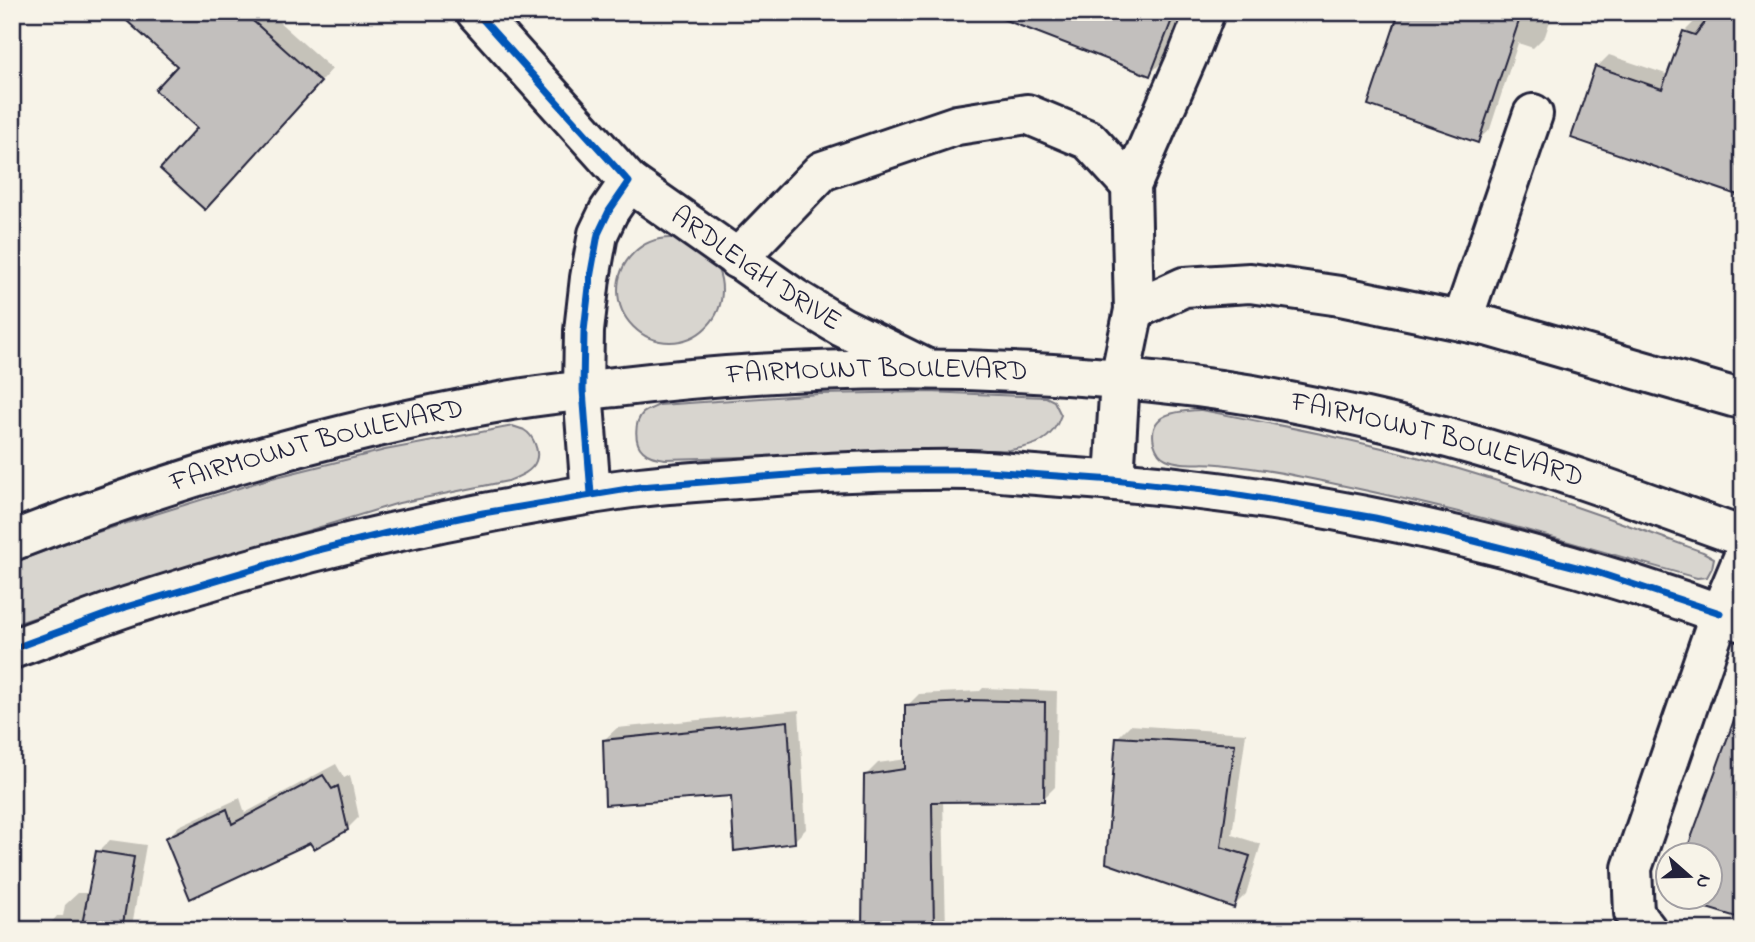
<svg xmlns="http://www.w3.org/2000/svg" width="1755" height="942" font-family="'Indie Flower',sans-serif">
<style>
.green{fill:#d8d5cf;stroke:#7d7c85;stroke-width:2}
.shadow{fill:#0003}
.building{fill:#c2bfbd;stroke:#22223b;stroke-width:2}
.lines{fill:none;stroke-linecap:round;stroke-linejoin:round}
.minor-casing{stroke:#22223b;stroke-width:44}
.major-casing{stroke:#22223b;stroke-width:44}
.minor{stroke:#f7f3e8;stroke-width:38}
.major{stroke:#f7f3e8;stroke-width:38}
.cycleway-casing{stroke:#f7f3e8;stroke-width:11}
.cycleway{stroke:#0057b8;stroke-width:7}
.labels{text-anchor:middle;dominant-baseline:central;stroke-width:6;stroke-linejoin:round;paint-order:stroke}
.street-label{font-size:28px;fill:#22223b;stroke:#f7f3e8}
</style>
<rect width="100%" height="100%" fill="#f7f3e8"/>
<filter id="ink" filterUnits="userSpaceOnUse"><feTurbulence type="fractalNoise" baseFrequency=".0143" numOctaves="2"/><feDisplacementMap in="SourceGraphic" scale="14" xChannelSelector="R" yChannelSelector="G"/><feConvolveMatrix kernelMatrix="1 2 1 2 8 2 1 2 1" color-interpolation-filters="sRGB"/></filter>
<g filter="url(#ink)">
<g class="green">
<circle cx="670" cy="290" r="52"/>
<path d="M929 392 1046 397 1054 401 1061 415C1052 441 1036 446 1010 450L665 459C658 458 649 457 643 451 634 443 634 422 643 413 647 410 655 407 659 405L819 394Z"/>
<path d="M1201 410C1279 425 1358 440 1435 462 1526 488 1614 520 1703 552L1714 558 1712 568 1707 577 1697 578C1624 558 1551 536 1478 517 1420 502 1361 489 1302 477 1275 471 1246 467 1219 464 1202 462 1182 466 1166 459 1159 456 1156 450 1154 443 1147 412 1179 411 1201 410Z"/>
<path d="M513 426C514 427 523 429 524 430 533 435 540 451 536 461 532 472 518 477 508 481L399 503 208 561 12 625V563L85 536 268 479 385 450Z"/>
</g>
<g class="shadow">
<path d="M120 12H268L332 69 217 196 200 128 180 66Z"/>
<path d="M993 12H1181L1162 62 1150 74Z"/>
<path d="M1401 12H1553L1545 36 1533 48 1518 43 1490 129 1477 141Z"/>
<path d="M1696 20 1707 23 1743 195 1597 67 1609 55 1669 75 1684 32Z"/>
<path d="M983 688 1057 691 1055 787 1043 799 943 800 946 930H864L866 775 878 763 907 759V706L919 694 980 691Z"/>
<path d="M799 710 806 829 794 841 733 794 604 740 617 728Z"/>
<path d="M1130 725 1246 733 1232 835 1261 844 1246 894 1234 906 1118 737Z"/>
<path d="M1743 737V917L1675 897H1710V855Z"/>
<path d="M336 764 344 778 350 775 359 817 347 829 310 840 167 838 179 826 240 798 245 813Z"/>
<path d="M110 840 146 845 133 920 123 930H45L57 916H63L65 905 78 893H90L98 852Z"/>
</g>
<g class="building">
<path d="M117 12H243L321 82 205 210 160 169 197 128 155 90 177 66Z"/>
<path d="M993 12H1175L1150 76 992 15Z"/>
<path d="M1399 12H1522L1478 143 1368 105Z"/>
<path d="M1713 12H1743V197L1571 138 1595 66 1662 89 1683 31 1695 35Z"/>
<path d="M969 700 1045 702 1044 801 932 802 934 930H862L864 775 905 769V705L969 702Z"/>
<path d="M1738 709 1743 710V919L1670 897H1710V855H1685Z"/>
<path d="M788 721 795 843 734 851 731 796 605 805 603 740Z"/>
<path d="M1116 737 1235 744 1221 847 1250 856 1234 908 1106 863Z"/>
<path d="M323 775 332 789 338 786 348 830 314 849 310 843 190 899 165 838 227 809 232 824Z"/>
<path d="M96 851 134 857 122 930H81Z"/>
</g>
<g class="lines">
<g class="minor-casing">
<g id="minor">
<path d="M476 12 629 182 609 211 598 234 590 278 584 331 583 390 591 494"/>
<path d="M1205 12 1189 53 1131 186 1134 310 1184 287 1250 283 1340 296 1490 327 1733 397 1738 398 1743 395"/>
<path id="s1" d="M629 182 794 298 842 327 925 368"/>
<path d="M737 259 822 171 957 125 1027 114 1089 140 1131 186"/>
<path d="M1462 321 1533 114"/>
<path d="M1120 378 1134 310"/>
<path d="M1647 930 1634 913 1632 868 1720 613 1743 558"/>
</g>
</g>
<g class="major-casing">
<g id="major">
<path d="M1114 480 1120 378"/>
<path id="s2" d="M12 541C169 480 334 431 500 402 538 395 577 391 615 387 755 370 894 365 1034 373 1120 378 1206 385 1290 402 1352 414 1413 428 1473 445 1564 471 1653 505 1743 537"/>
<path d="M12 649C51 635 90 619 129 606 262 562 397 528 534 504 569 498 605 491 640 487 672 483 705 481 737 479 815 473 891 469 969 470 995 471 1022 474 1048 476 1285 490 1520 540 1743 622"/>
</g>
</g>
<use href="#minor" class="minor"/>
<use href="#major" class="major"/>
<g class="cycleway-casing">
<g id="cycleway">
<path d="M476 12 629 182 609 211 598 234 590 278 584 331 583 390 591 494"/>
<path d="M12 649 126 607 314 551 387 533 483 513 640 487 814 473 880 470H973L1114 480 1213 491 1295 504 1375 518 1447 534 1596 572 1720 613"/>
</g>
</g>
<use href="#cycleway" class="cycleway"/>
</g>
</g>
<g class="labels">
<g class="street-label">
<text stroke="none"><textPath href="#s1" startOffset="154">ARDLEIGH DRIVE</textPath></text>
<text stroke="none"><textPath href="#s2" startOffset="887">FAIRMOUNT BOULEVARD</textPath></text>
<text stroke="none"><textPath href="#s2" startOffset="1454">FAIRMOUNT BOULEVARD</textPath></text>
<text stroke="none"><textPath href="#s2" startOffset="320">FAIRMOUNT BOULEVARD</textPath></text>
</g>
</g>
<rect width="1755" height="942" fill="none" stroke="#f7f3e8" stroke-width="42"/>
<rect x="21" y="21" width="1713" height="900" fill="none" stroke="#22223b" stroke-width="2.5" filter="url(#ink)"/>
<g transform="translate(1689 876) rotate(110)"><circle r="33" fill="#f7f3e8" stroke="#a29fa3" stroke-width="2"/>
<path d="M0-5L12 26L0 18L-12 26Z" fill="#22223b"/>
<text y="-10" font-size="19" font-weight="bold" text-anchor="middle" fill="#22223b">N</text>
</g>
</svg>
